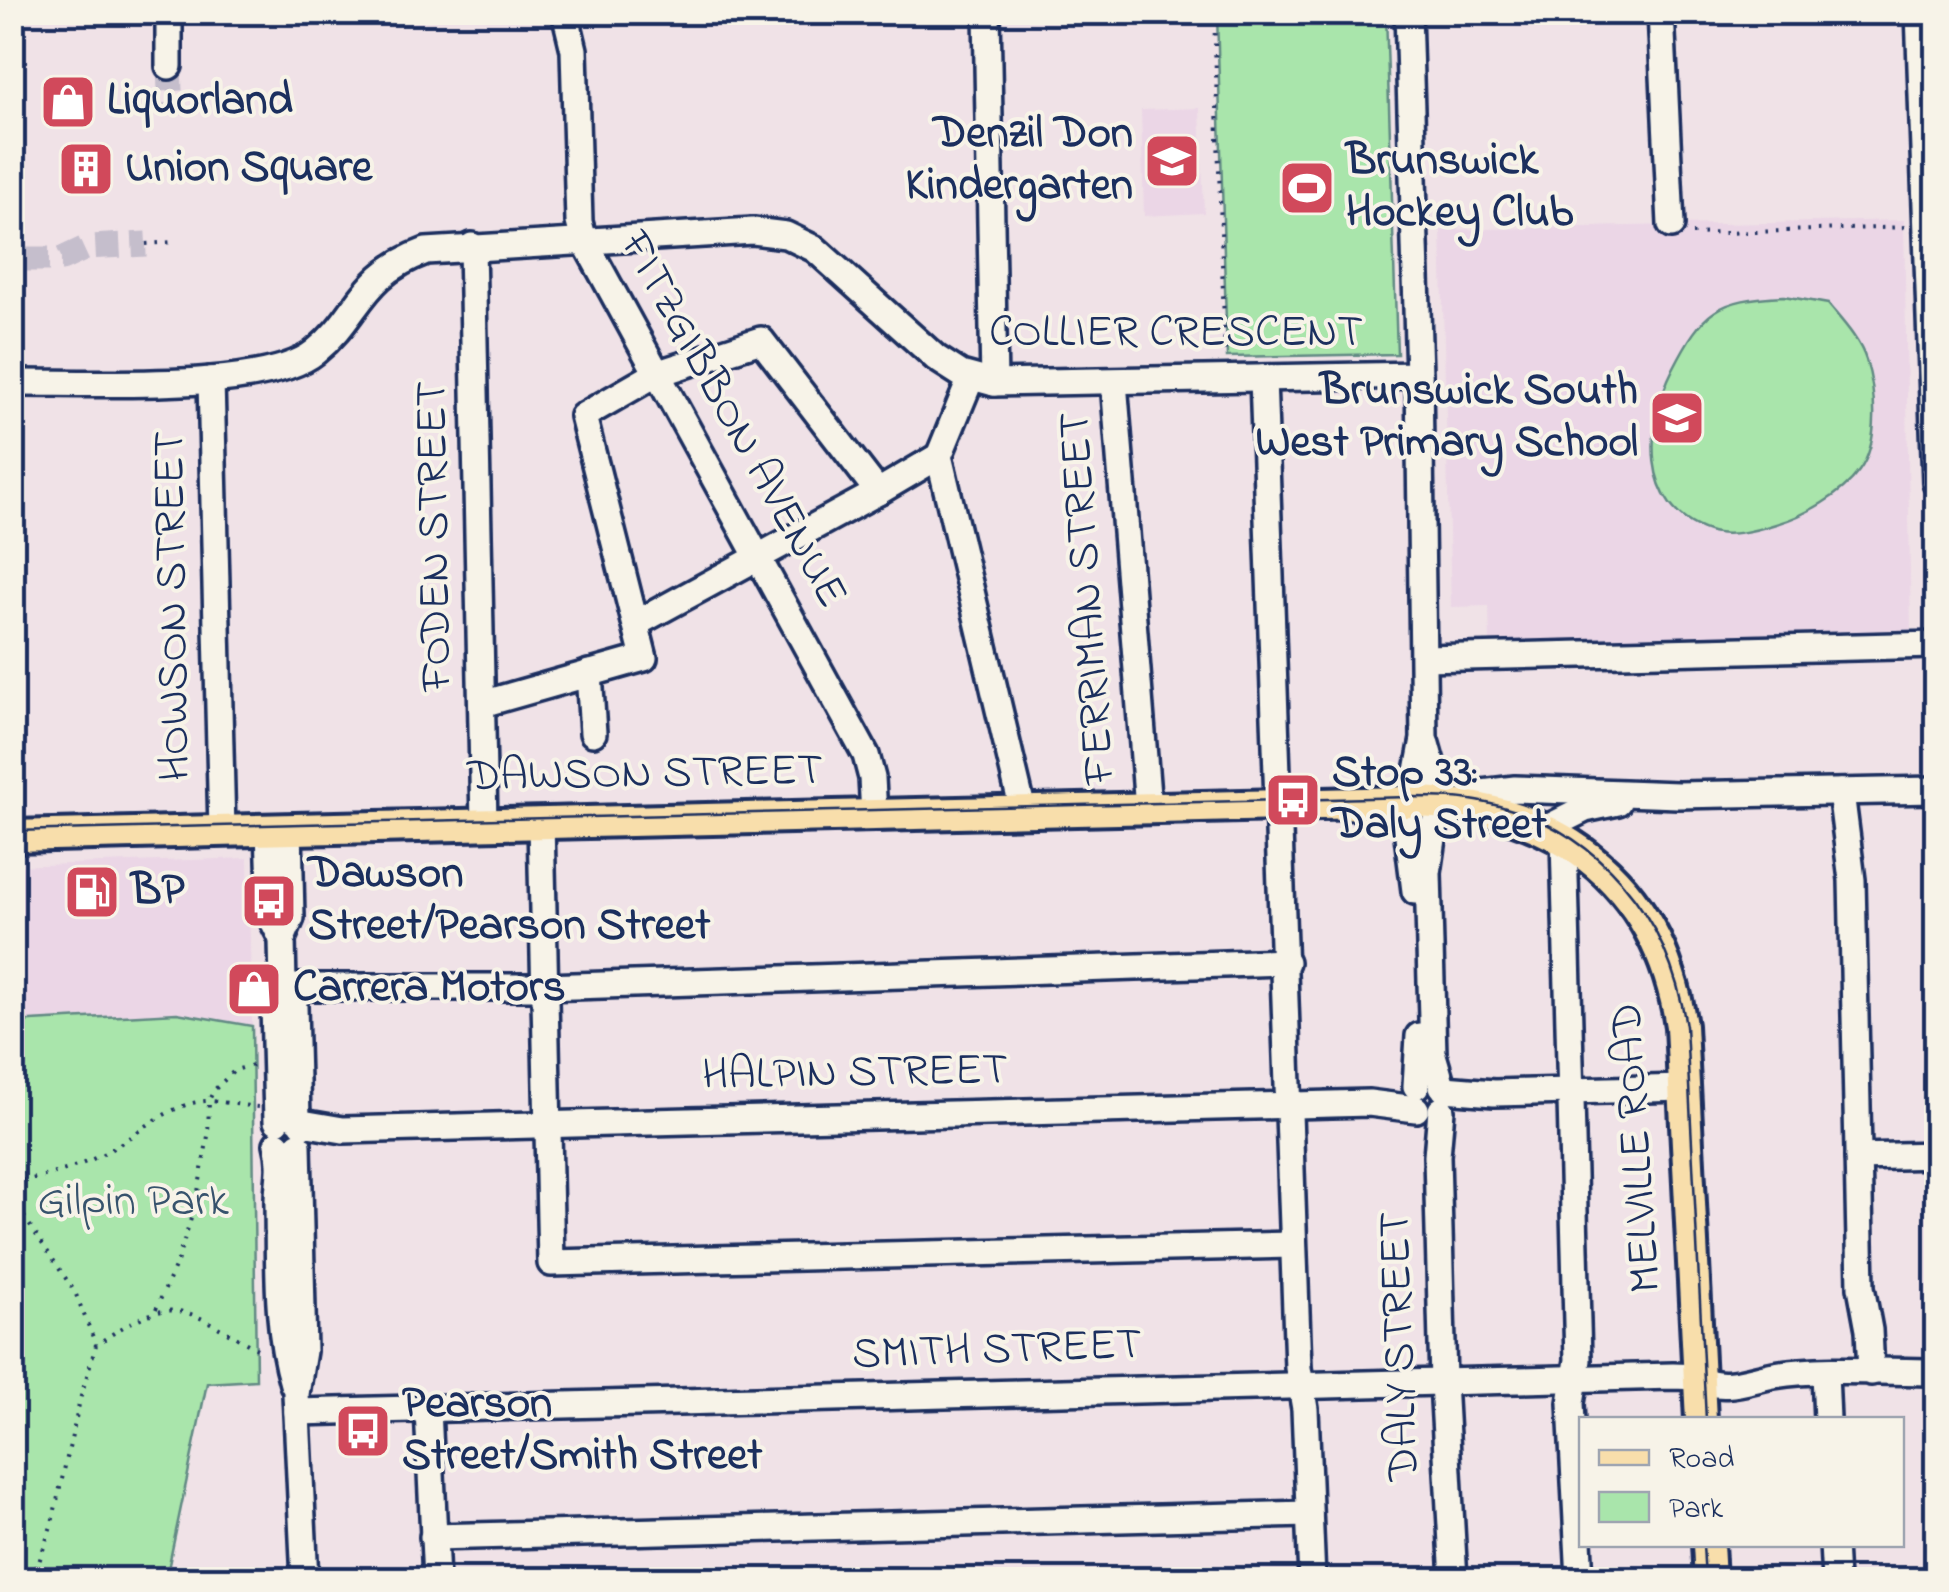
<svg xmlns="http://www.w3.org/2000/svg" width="1949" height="1592" font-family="'Indie Flower',sans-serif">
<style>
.built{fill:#ebd6e6}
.green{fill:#a9e5ab;stroke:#628a84;stroke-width:2.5}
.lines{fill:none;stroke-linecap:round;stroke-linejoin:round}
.minor-tunnel{stroke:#c5becc;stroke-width:25;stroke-dasharray:25 12;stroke-linecap:butt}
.minor-casing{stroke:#1b2f5e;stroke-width:32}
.major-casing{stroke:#1b2f5e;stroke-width:38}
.path{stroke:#1b2f5e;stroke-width:4;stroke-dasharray:2.5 8;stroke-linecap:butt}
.minor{stroke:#f7f3e8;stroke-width:25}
.major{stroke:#f8deab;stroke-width:30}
.tram{stroke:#1b2f5e;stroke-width:2.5}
.labels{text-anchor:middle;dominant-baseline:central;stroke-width:8;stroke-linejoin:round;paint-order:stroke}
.poi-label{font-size:45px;font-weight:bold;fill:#1b2f5e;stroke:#f7f3e8;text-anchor:start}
.street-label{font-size:45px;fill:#1b2f5e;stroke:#f7f3e8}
.park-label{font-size:45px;fill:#37536d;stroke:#f7f3e8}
</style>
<rect width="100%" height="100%" fill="#f0e2e7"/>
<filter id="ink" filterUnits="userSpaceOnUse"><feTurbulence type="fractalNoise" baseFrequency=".01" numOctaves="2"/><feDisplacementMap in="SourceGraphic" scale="20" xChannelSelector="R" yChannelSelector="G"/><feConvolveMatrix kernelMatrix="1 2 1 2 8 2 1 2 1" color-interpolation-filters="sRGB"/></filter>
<g filter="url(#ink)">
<g class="built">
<path d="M1200 108 1204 213 1144 216 1141 110Z"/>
<path d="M1904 220 1911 632 1490 643 1489 606 1451 607 1441 230Z"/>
<path d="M248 858 252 1026 177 1013 13 1022V866Z"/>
</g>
<g class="green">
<path d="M1217 13H1386L1397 354 1227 357Z"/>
<path d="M1784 296 1828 304C1842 321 1860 340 1866 360 1876 392 1880 443 1859 471 1842 495 1804 516 1776 524 1757 530 1729 538 1709 531 1638 508 1646 422 1673 369 1703 310 1718 299 1784 296Z"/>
<path d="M177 1013 252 1026 256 1380 207 1383 166 1579H13V1022Z"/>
</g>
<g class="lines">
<g class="minor-tunnel">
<path d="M169 66 171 115"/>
<path d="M24 259H62L88 247 146 244"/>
</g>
<g class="minor-casing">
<g id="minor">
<path d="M169 12V66"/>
<path d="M565 12 574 50 579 222 584 240 866 755 872 778 874 815"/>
<path d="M987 12 994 383"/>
<path d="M1661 12 1671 225"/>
<path d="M1919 12 1936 483"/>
<path d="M472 246 484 824"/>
<path d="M971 378 939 456 1023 811"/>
<path d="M1263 378 1298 1368 1305 1409 1312 1580"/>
<path d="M211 380 222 831"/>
<path d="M1114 382 1148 808"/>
<path d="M12 383C82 382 265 393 315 352 362 314 358 276 426 251L753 231 786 235 815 249 936 358 961 374 994 383 1419 375"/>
<path d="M878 492 939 456"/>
<path d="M1424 658 1936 645"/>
<path d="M589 673 593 733"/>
<path d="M482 704 644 658 583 416 656 374 761 340 878 492 637 623"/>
<path d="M1426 744 1435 776 1448 802 1436 818 1428 873 1433 1055 1442 1086"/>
<path d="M1841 792 1852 880 1861 1287 1869 1330 1871 1372"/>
<path d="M1387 802 1407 828 1415 891"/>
<path d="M1405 802 1415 787 1424 739 1419 375 1408 12"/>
<path d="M1462 803 1482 793 1515 789 1678 795 1936 790"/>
<path d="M541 823 551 1263 1293 1245"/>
<path d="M269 829 272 919 282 939"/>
<path d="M1545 829 1585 809 1618 802"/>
<path d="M1564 840 1578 1360 1571 1403 1580 1580"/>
<path d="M283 987H544L1286 962"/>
<path d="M283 987 294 1006 297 1118"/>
<path d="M1416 1086 1419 1036"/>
<path d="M1444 1089 1494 1093 1685 1088"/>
<path d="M1441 1110 1437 1156 1443 1382 1454 1580"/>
<path d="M277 1121 274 1004 283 987 282 939 291 918 289 829"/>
<path d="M302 1123 343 1130 1369 1103 1416 1109"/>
<path d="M277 1144C284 1171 277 1181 278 1206 279 1264 276 1328 293 1384"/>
<path d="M298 1145 303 1351 296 1394 305 1580"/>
<path d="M1858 1157 1936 1155"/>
<path d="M1825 1373 1827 1420"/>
<path d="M428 1409 436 1580"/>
<path d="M297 1412 1673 1376 1699 1377C1720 1393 1751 1379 1774 1375 1826 1367 1883 1372 1936 1372"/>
<path d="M433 1537 1309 1514"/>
<path d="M1833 1544 1835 1580"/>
</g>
</g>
<g class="major-casing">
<g id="major">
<path d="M12 836 1405 802C1552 801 1658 878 1681 1026L1701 1420"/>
<path d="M1708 1544 1710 1580"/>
</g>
</g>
<g class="path">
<path d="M1214 12 1225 356"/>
<path d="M1692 234 1908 227"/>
<path d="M146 244 174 242"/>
<path d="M12 258 24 259"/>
<path d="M12 1182C44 1178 73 1169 101 1155 134 1138 167 1104 205 1101 215 1100 244 1106 258 1107"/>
<path d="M12 1199 75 1292 96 1345"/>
<path d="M156 1309 176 1265 196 1203 208 1136 209 1100 214 1090 235 1070 253 1065"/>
<path d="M18 1580 38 1565"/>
<path d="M43 1580 38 1565 52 1523 81 1396 96 1345C178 1287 184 1311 263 1352"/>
</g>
<use href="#minor" class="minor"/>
<use href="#major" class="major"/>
<g class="tram">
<path d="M12 831 1410 797C1436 797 1462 797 1487 803 1598 828 1669 916 1686 1026L1706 1420"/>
<path d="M1703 1544 1705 1580"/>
</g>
</g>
</g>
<defs>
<g id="shop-square" transform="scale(2.875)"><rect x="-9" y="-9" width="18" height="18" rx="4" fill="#d1495b" stroke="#f7f3e8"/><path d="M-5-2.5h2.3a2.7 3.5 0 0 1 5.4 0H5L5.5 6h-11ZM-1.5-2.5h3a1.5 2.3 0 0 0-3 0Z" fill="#fff"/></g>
<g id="school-square" transform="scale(2.875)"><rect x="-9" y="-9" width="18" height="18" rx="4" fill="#d1495b" stroke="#f7f3e8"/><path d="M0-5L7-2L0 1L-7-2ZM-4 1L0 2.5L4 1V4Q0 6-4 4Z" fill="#fff"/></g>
<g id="building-square" transform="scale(2.875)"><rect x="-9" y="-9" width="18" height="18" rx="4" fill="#d1495b" stroke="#f7f3e8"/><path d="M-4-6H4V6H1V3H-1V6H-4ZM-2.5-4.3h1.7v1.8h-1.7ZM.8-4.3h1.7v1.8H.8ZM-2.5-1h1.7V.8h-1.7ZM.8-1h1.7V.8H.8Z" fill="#fff"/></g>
<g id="stadium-square" transform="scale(2.875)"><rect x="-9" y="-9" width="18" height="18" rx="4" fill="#d1495b" stroke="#f7f3e8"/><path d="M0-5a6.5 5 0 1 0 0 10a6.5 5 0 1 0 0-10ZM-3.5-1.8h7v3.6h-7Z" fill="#fff"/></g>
<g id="bus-square" transform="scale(2.875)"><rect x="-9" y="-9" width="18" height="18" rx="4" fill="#d1495b" stroke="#f7f3e8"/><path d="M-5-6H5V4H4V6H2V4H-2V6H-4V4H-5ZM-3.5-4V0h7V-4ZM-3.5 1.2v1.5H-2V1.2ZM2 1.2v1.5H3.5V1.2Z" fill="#fff"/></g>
<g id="fuel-square" transform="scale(2.875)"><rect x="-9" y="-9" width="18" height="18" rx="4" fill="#d1495b" stroke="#f7f3e8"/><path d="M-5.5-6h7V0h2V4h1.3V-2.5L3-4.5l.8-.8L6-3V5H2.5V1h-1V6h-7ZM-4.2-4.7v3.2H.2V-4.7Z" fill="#fff"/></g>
</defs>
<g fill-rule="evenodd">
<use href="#shop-square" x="68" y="102"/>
<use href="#school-square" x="1172" y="161"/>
<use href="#building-square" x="86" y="169"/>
<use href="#stadium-square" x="1307" y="188"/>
<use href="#school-square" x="1677" y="418"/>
<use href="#bus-square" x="1293" y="800"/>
<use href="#fuel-square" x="92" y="892"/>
<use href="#bus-square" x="269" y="901"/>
<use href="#shop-square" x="254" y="989"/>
<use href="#bus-square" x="363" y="1431"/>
</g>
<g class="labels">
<g class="poi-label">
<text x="107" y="102">Liquorland</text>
<text x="1133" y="135" text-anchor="end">Denzil Don<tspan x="1133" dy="52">Kindergarten</tspan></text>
<text x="1346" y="162">Brunswick<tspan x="1346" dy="52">Hockey Club</tspan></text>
<text x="125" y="169">Union Square</text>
<text x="1638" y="392" text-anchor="end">Brunswick South<tspan x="1638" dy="52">West Primary School</tspan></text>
<text x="1332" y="774">Stop 33:<tspan x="1332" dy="52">Daly Street</tspan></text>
<text x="308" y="875">Dawson<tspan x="308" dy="52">Street/Pearson Street</tspan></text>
<text x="131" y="892">BP</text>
<text x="293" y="989">Carrera Motors</text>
<text x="402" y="1405">Pearson<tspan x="402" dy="52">Street/Smith Street</tspan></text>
</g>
<g class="street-label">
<text x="1176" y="334">COLLIER CRESCENT</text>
<text transform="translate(732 420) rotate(61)">FITZGIBBON AVENUE</text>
<text transform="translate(436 536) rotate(-91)">FODEN STREET</text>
<text transform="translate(1089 598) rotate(-94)">FERRIMAN STREET</text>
<text transform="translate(174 606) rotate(-91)">HOWSON STREET</text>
<text transform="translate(645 775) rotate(-1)">DAWSON STREET</text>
<text transform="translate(855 1074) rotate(-1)">HALPIN STREET</text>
<text transform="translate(1638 1148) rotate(-94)">MELVILLE ROAD</text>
<text transform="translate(1401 1346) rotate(-92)">DALY STREET</text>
<text transform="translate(997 1351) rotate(-2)">SMITH STREET</text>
</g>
<g class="park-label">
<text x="133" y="1203">Gilpin Park</text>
</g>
</g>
<rect width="1949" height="1592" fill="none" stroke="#f7f3e8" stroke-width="50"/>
<rect x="25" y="25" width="1899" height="1542" fill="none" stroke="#1b2f5e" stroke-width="4" filter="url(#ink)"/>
<rect x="1579" y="1417" width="325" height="130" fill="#f7f3e8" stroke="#9fa5b1" stroke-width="2.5"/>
<rect x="1599" y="1450" width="50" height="15" fill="#f8deab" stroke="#9fa5b1" stroke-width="2.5"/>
<text x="1669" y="1467" font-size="30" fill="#1b2f5e">Road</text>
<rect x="1599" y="1492" width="50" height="30" fill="#a9e5ab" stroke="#9fa5b1" stroke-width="2.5"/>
<text x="1669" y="1517" font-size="30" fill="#1b2f5e">Park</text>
</svg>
